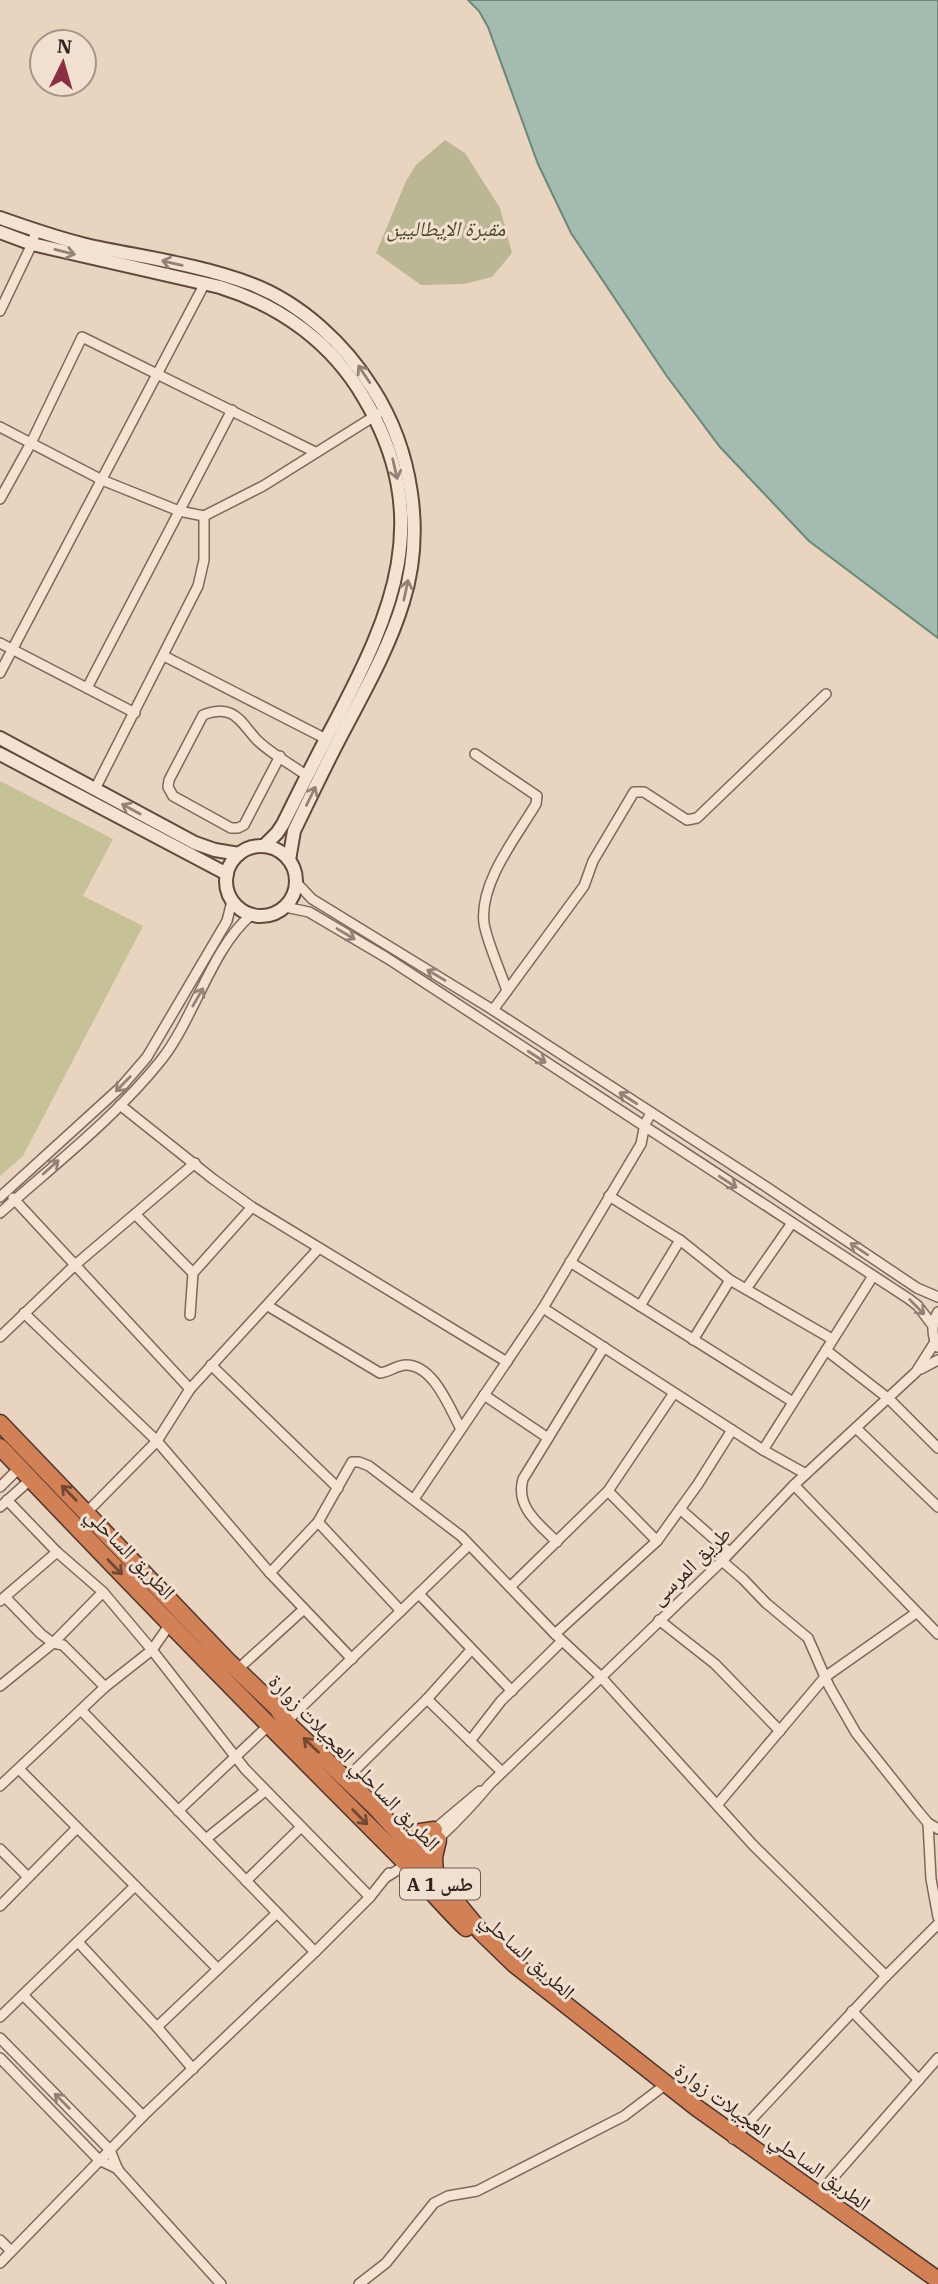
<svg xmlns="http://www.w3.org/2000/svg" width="938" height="2284" font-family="'IBM Plex Serif','Noto Naskh Arabic',serif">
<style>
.green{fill:#c6c196}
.cemetery{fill:#bbb794}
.water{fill:#a3bcaf;stroke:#6b887b;stroke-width:2}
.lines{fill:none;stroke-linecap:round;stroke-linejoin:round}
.street-casing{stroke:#81665a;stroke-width:12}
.secondary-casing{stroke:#62483d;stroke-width:16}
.highway-casing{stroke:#4e362e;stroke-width:19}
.street{stroke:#f5e3d2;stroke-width:9}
.secondary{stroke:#f5e3d2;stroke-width:12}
.highway{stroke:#d28157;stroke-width:16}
.oneway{stroke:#948278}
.oneway2{stroke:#724834}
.labels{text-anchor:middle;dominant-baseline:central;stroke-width:6;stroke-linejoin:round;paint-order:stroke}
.shield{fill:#f1e0cf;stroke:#6b5b52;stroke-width:2}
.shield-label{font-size:19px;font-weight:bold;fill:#32221d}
.park-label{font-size:21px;font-style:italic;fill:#4b4c25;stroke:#f1e0cf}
.street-label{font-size:21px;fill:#32221d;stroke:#f1e0cf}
</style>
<rect width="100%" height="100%" fill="#e9d4c0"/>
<path class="green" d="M0 781 113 839 83 896 143 926 23 1156 0 1176Z"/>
<path class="cemetery" d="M445 140 465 153 500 208 512 253 492 277 464 284 421 285 376 253 406 181 416 165Z"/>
<path class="water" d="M468 0H938V638L809 541 720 447 666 375 571 233 538 164 488 27 479 11Z"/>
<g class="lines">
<g class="street-casing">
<g id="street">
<path d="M0 311 32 244 36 230"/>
<path d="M0 427 102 480 179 511 204 516 263 486 378 414"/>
<path d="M0 499 31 443 82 337 315 452"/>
<path d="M0 643 135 713"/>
<path d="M164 656 326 739"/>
<path d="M0 673 205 283"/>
<path d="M87 688 232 410"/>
<path d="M475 754 537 796 536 804C517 836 479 883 484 923 486 939 501 973 507 991"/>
<path d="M280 756 244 825 238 828H231L173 796 168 787 169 780 203 715C235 703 240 722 257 740 271 754 291 764 307 776"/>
<path d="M95 789 198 586 204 560V516"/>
<path d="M296 882 312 899 493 1010 765 1186 917 1288 938 1297"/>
<path d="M285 907 309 912 387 958 909 1299 918 1306 933 1326"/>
<path d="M493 1010 584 886 593 861 634 792H644L687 820 697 818 826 694"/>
<path d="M120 1105 213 1179 252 1207 507 1362"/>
<path d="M609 1196 680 1240 730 1280 832 1339"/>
<path d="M0 1197 122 1086 147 1057 227 921 232 901"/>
<path d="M13 1198 190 1389"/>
<path d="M0 1213C55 1164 116 1117 162 1059 194 1018 212 948 251 915"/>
<path d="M135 1214 193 1273 190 1315"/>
<path d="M570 1262 793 1402"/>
<path d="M193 1273 252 1207"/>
<path d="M746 1289 792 1223"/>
<path d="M268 1306 380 1373C389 1372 397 1365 406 1365 434 1365 450 1409 461 1429"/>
<path d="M640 1306 680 1240"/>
<path d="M543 1308 763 1450 806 1474"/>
<path d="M24 1313 157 1441 270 1573 352 1659"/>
<path d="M0 1337 75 1265 195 1163"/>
<path d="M693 1340 730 1280"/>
<path d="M937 1347C932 1334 931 1324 938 1312"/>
<path d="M826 1350 889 1399 938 1448"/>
<path d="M211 1365 338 1488"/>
<path d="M921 1369 938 1360"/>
<path d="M484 1395 548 1438"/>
<path d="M856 1428 938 1507"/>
<path d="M763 1450 873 1276"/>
<path d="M794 1485 938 1634"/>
<path d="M0 1487 20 1467"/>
<path d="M608 1491 657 1541"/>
<path d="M414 1499 543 1308 641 1144 645 1124 651 1113"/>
<path d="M7 1500 57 1552 103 1592 152 1650 245 1769 370 1897"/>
<path d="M0 1507 31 1479"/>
<path d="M680 1509 729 1552"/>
<path d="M87 1512 157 1441 190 1389 319 1248"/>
<path d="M318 1522 401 1611"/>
<path d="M557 1542C539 1524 515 1507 523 1479L604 1347"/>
<path d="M722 1561 743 1579 766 1603 808 1638 829 1686 856 1733 918 1811 928 1823 938 1829"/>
<path d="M270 1573 318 1522 352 1462H359L369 1466 461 1536 555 1634 600 1676 753 1845 886 1976 733 2139"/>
<path d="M510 1587 608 1491 674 1393"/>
<path d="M419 1594 512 1691"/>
<path d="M5 1597 41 1634 53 1643 63 1645 105 1687"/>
<path d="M0 1601 57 1552"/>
<path d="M659 1620 715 1664 780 1731"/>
<path d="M555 1634 657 1541 698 1484 732 1430"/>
<path d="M237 1670 304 1609"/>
<path d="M0 1686 53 1643 103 1592"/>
<path d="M427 1699 502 1772"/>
<path d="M81 1710 315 1952"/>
<path d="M286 1722 469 1545"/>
<path d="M470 1741 501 1701 562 1641"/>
<path d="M19 1769 218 1969"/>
<path d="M346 1779 427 1699 471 1650"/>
<path d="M0 1786 105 1687 152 1650 170 1624"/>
<path d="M717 1805 825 1677 916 1613"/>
<path d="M178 1811 268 1726"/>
<path d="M928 1823 931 1879 938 1917"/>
<path d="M206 1839 265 1791"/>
<path d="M0 1849 28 1877"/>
<path d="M410 1850 480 1791"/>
<path d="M385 1878C427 1853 459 1821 490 1784L722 1561 794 1485 916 1372 935 1342"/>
<path d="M246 1881 301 1827"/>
<path d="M0 1906 76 1829"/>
<path d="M78 1942 157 2027"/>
<path d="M886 1976 938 1924"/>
<path d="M23 1995 143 2116"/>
<path d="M852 2011 919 2080"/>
<path d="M0 2017 135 1886"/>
<path d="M0 2038 110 2150 118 2170 221 2284"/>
<path d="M0 2058 99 2160 118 2169"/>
<path d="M193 2069 157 2027 277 1913"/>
<path d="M816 2197 938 2058"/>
<path d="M0 2240 11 2251"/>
<path d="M0 2263 143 2116 315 1952 370 1897 389 1873"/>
<path d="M359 2284 386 2263 434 2203 448 2196 477 2191 624 2116 661 2088"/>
</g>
</g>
<g class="secondary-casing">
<g id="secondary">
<path d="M0 218C28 228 57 238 86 245 140 257 198 264 251 284 301 303 345 344 373 389 412 450 425 532 403 602 389 648 365 690 343 732 326 764 310 798 294 831L289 860"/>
<path d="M0 232 32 244 220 287C281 306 332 343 364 398 435 518 393 612 334 724 316 757 300 790 283 824L277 833 264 846"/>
<path d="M0 738 195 843 215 850 239 854"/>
<path d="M0 754 227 874"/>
<circle cx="261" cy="881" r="35"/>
</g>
</g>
<g class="highway-casing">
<g id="highway">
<path d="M0 1423 227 1660 277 1708 286 1722 375 1807 412 1848 481 1932 514 1964 697 2108 938 2280"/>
<path d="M0 1447C129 1583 260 1717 393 1850 418 1875 440 1903 466 1928"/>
<path d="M395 1828 414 1833 434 1830"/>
<path d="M435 1876 434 1857 438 1840"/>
</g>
</g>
<use href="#street" class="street"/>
<use href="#secondary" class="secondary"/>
<use href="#highway" class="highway"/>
</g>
<defs><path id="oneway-shaft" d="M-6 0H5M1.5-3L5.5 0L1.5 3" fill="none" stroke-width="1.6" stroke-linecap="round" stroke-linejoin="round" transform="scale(1.75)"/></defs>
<g class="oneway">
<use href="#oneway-shaft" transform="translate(65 252) rotate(14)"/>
<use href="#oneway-shaft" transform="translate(172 263) rotate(-167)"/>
<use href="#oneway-shaft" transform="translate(364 374) rotate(-124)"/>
<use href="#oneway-shaft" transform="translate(395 469) rotate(77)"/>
<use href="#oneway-shaft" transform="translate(406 590) rotate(-78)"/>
<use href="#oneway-shaft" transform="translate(311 796) rotate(-64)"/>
<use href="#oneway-shaft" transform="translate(131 809) rotate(-151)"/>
<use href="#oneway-shaft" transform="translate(346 934) rotate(31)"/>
<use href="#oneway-shaft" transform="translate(436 975) rotate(-149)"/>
<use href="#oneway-shaft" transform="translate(198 997) rotate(-60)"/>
<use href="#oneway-shaft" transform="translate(537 1057) rotate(33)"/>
<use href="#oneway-shaft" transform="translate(123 1084) rotate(134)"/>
<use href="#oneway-shaft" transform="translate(628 1098) rotate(-147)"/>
<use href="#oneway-shaft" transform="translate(51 1167) rotate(-42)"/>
<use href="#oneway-shaft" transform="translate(728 1182) rotate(33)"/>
<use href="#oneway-shaft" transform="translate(859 1249) rotate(-146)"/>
<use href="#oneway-shaft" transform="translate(917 1307) rotate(45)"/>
<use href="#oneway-shaft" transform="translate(62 2101) rotate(-135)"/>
</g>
<g class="oneway2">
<use href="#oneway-shaft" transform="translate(69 1493) rotate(-134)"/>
<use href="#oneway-shaft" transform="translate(115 1567) rotate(46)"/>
<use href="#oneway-shaft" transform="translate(311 1745) rotate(-136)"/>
<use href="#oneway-shaft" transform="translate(360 1817) rotate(45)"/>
</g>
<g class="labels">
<rect class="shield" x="400" y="1868.5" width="80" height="31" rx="5"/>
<g class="shield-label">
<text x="440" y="1884">A 1 طس</text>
</g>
<g class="park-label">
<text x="446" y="228">مقبرة الإيطاليين</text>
</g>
<g class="street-label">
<text transform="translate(131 1553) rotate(46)">الطريق الساحلي</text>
<text transform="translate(690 1565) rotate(-44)">طريق المرسى</text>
<text transform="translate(355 1762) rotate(46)">الطريق الساحلي العجيلات زوارة</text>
<text transform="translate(528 1955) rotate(42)">الطريق الساحلي</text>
<text transform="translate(773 2136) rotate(36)">الطريق الساحلي العجيلات زوارة</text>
</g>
</g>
<g transform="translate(63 63) rotate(5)"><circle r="33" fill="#f1e0cf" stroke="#a59488" stroke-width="2"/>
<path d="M0-5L12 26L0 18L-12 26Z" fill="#8a2f44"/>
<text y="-10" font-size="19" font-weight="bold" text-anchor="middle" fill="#32221d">N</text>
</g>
</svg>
